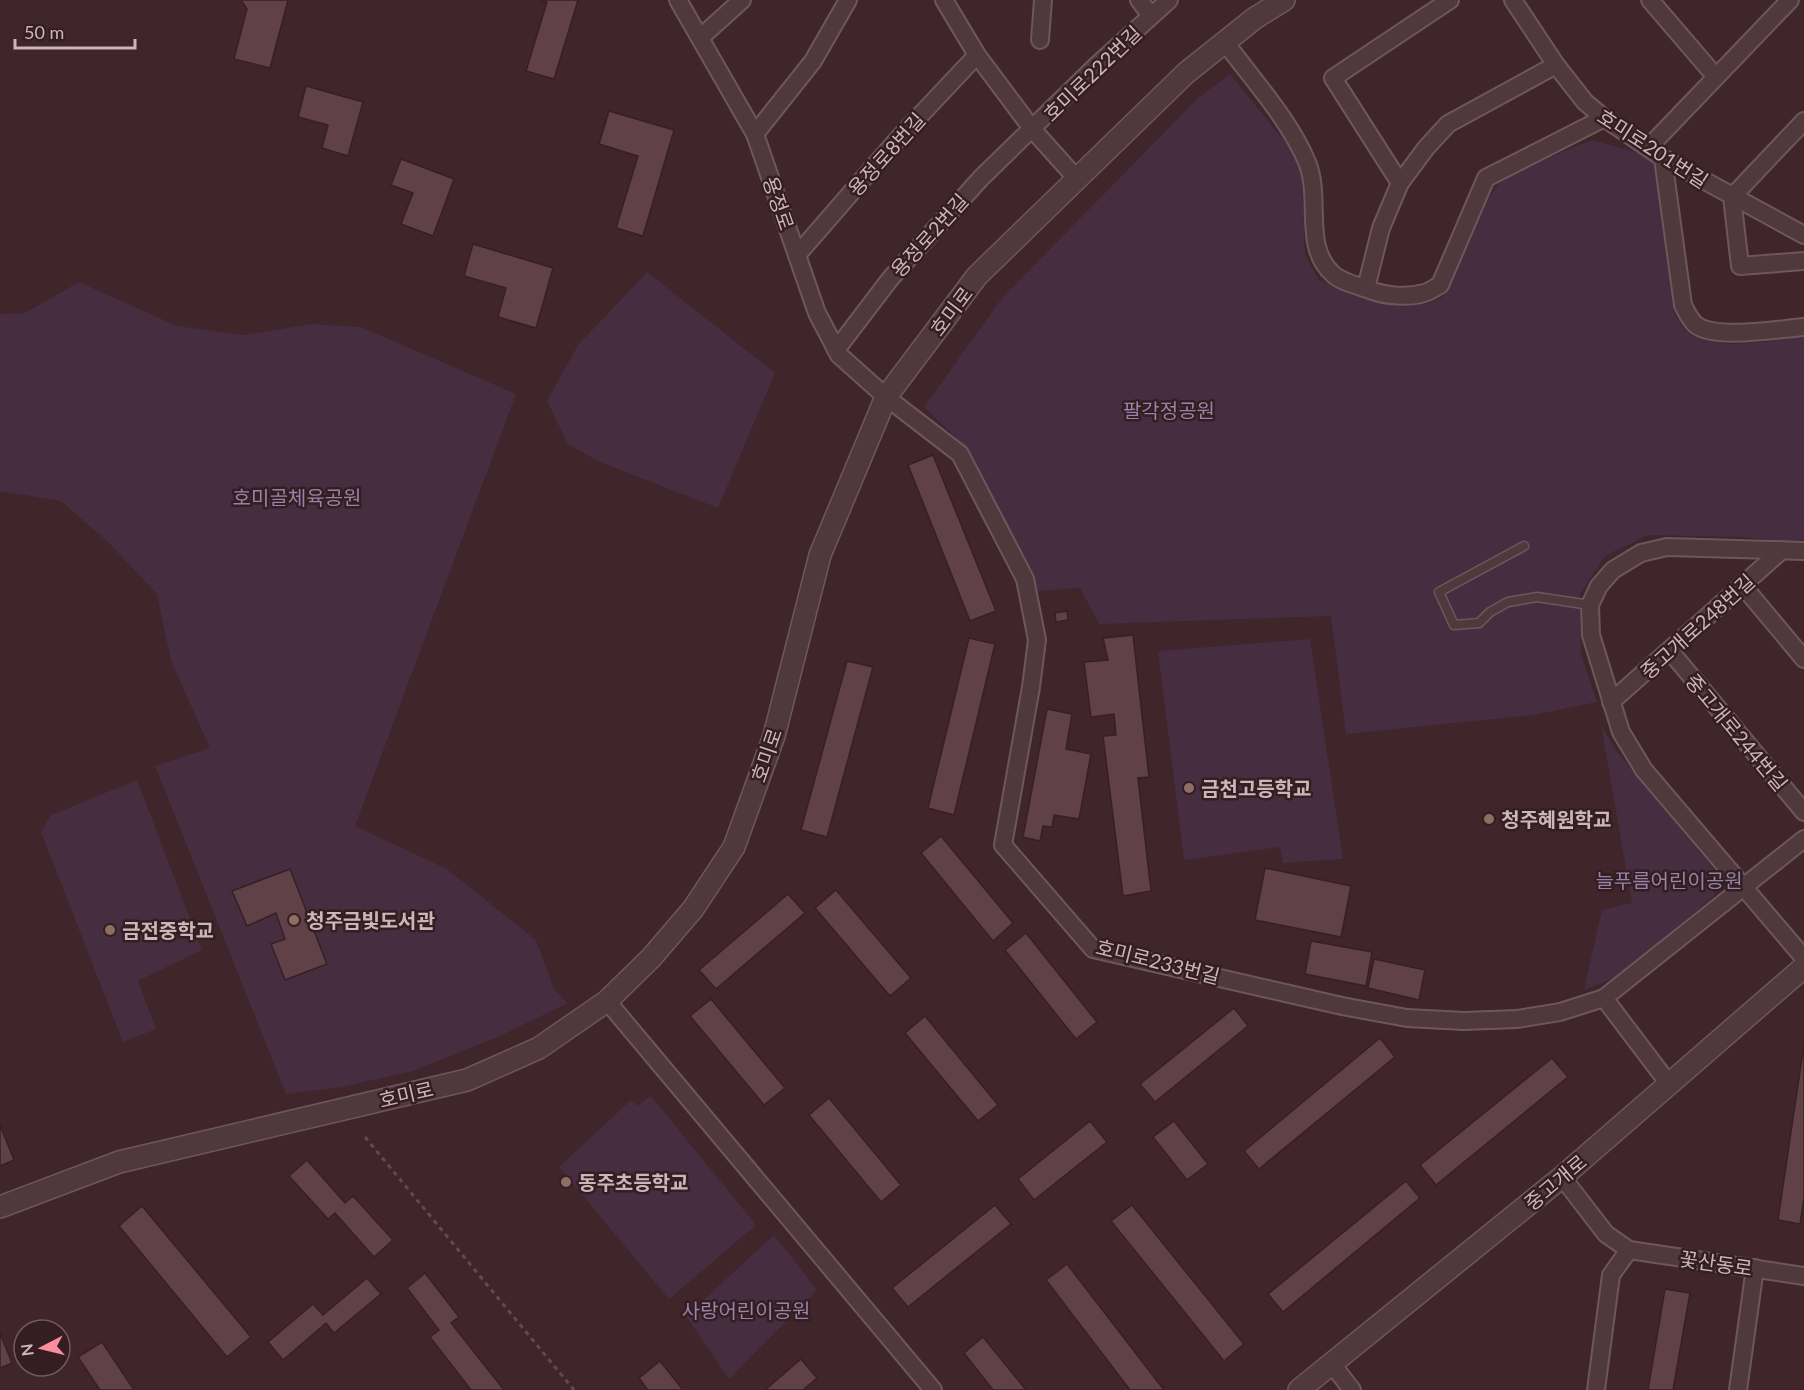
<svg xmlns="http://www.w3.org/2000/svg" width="1804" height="1390" font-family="Lato,'Noto Sans KR',sans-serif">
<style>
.green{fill:#462d40}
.building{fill:#604147;stroke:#372024;stroke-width:1.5}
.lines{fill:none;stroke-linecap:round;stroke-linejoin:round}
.service-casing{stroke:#6e575b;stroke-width:11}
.minor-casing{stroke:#6e575b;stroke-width:20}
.tertiary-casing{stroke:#6e575b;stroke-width:24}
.path{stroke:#624959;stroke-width:3;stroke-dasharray:4.5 4.5;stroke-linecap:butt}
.service{stroke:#50393d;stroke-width:8}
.minor{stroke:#50393d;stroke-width:16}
.tertiary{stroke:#50393d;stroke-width:21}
.education-dot{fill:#8d6e63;stroke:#351e22;stroke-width:2}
.labels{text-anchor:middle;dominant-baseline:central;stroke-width:5;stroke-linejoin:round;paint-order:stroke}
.street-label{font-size:20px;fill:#cbb6b9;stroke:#351e22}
.park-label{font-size:20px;fill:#9683ab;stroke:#351e22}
.poi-label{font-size:20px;font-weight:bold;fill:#cbb6b9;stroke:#351e22;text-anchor:start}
</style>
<rect width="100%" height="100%" fill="#40252a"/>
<g class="green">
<path d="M1230 74 1293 152 1302 173 1305 255 1319 280 1403 307 1428 303 1441 298 1487 201 1499 183 1550 157 1592 140 1646 155 1657 167 1674 313C1678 319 1682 328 1688 332 1719 353 1768 340 1804 337V539L1789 542 1742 537 1648 535 1605 556 1580 594 1581 654 1597 702 1533 715 1346 734 1331 616 1099 624 1080 588 1038 591 963 444 924 407 1002 298 1198 98Z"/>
<path d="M647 272 775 373 718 508 600 462 568 444 547 401 578 345Z"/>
<path d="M79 282 177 326 244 335 312 324 361 327 516 394 355 826 447 869 536 940 555 991 568 1003 500 1036 413 1071 342 1087 286 1094 155 766 210 748 171 661 157 594 108 542 61 501 0 491V314L25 313Z"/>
<path d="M1310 639 1343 859 1283 863 1280 847 1184 860 1158 651Z"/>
<path d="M1601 725 1615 749 1717 873 1714 896 1619 976 1584 990 1602 910 1632 903Z"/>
<path d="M137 780 202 950 138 981 156 1029 123 1042 41 832 51 815Z"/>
<path d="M651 1096 756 1225 669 1299 559 1167 631 1100 637 1106Z"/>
<path d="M774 1235 817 1290 729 1379 686 1316Z"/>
</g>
<g class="building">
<path d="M241 0H288L270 68 234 59 247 9Z"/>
<path d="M541 0H578L554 79 526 71 547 2Z"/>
<path d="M306 86 363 102 348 156 322 148 328 125 298 117Z"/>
<path d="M609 111 674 130 643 236 616 228 638 156 599 144Z"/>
<path d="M401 159 454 179 433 236 401 224 413 193 391 185Z"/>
<path d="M473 244 553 268 536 328 498 317 506 288 464 276Z"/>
<path d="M933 455 996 611 970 621 908 465Z"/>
<path d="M1067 611 1068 620 1056 622 1055 613Z"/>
<path d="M1133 635 1149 777 1138 778 1151 891 1123 896 1103 736 1116 735 1114 714 1091 717 1084 662 1108 660 1103 638Z"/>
<path d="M969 638 995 644 954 815 928 808Z"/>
<path d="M847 661 873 667 827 837 801 830Z"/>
<path d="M1047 709 1072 714 1066 749 1091 754 1079 819 1054 815 1052 827 1043 826 1040 841 1023 837Z"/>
<path d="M941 836 1013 923 993 941 921 853Z"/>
<path d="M1265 868 1351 886 1341 937 1255 920Z"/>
<path d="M290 869 327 964 285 980 271 944 285 939 276 913 247 926 232 891Z"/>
<path d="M836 890 911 978 890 996 815 908Z"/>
<path d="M788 894 805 913 716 989 699 970Z"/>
<path d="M1026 933 1097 1022 1076 1039 1005 950Z"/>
<path d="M1311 941 1372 952 1366 986 1305 974Z"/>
<path d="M1374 959 1425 970 1419 1000 1368 988Z"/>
<path d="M711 999 785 1088 764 1105 690 1016Z"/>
<path d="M1234 1008 1248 1026 1155 1102 1140 1084Z"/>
<path d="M925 1016 998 1105 978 1121 905 1033Z"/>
<path d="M1380 1038 1395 1057 1259 1169 1244 1151Z"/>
<path d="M1804 1044V1198L1800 1224 1778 1220Z"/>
<path d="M1552 1058 1568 1077 1436 1185 1420 1165Z"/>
<path d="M829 1098 901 1185 881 1202 809 1115Z"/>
<path d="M1090 1121 1107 1142 1034 1200 1018 1179Z"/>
<path d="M1174 1121 1208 1164 1187 1180 1153 1137Z"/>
<path d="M0 1125 14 1160 0 1166Z"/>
<path d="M307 1160 345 1203 353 1196 393 1240 374 1257 335 1213 328 1219 289 1176Z"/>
<path d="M1406 1181 1420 1198 1283 1312 1268 1294Z"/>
<path d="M995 1205 1011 1224 908 1307 892 1288Z"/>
<path d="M1132 1205 1244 1344 1224 1361 1111 1221Z"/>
<path d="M142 1206 251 1337 227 1357 119 1226Z"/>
<path d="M1067 1264 1164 1390H1130L1046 1280Z"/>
<path d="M425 1273 459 1317 451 1323 504 1390H471L430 1337 439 1330 407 1288Z"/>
<path d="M367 1278 381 1294 334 1333 326 1323 283 1360 268 1342 313 1304 323 1315Z"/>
<path d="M1665 1289 1690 1293 1673 1390H1648Z"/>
<path d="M0 1333 12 1363 0 1368Z"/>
<path d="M983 1337 1026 1390H993L964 1353Z"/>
<path d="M102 1342 134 1390H100L78 1357Z"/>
<path d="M801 1359 817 1378 803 1390H765Z"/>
<path d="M660 1361 683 1390H648L639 1378Z"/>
</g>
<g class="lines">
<g class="service-casing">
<path id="service" d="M1524 546 1439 592 1454 625 1479 623 1490 612 1508 602 1537 597 1590 605"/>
</g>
<g class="minor-casing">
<g id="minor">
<path d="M678 0 755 134 817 313 839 355 886 397 960 454 1025 579 1037 640 1031 687 1003 845 1093 949 1342 1006 1407 1018 1464 1021 1517 1019 1560 1012 1604 998 1804 839"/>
<path d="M944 0 977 55 1033 130 1077 179"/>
<path d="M1139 0 1151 16"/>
<path d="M1513 0 1556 65 1585 102 1604 118 1663 158 1804 235"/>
<path d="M1650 0 1716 77"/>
<path d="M701 37 742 0"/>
<path d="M1040 40 1043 0"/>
<path d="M1225 42C1252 79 1289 119 1307 162 1322 198 1302 247 1333 274 1341 282 1359 286 1370 290 1386 296 1408 298 1424 293 1430 292 1435 287 1440 285L1486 178 1604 118"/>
<path d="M1804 121 1732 197 1740 266 1804 261"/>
<path d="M755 134 813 61 848 0"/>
<path d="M1649 147 1790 0"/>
<path d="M1663 158 1683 305C1686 311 1690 320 1696 325 1716 340 1778 329 1804 327"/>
<path d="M1400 183 1333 78 1450 0"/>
<path d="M797 255 897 140 977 55"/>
<path d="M1366 288 1381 228 1400 183 1426 148 1448 124 1556 65"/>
<path d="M836 350 890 279 981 178 1096 66 1169 0"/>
<path d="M1804 551 1667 547 1641 553 1613 570 1599 586 1590 605 1591 635 1621 732 1644 770 1804 958"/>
<path d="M1743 586 1804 659"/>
<path d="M1670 651 1804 812"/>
<path d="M1611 702 1782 550"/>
<path d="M1604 998 1669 1084"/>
<path d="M607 1001 933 1390"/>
<path d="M1562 1177 1606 1234 1629 1250 1804 1276"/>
<path d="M1332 1364 1352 1390"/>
<path d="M1596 1390 1611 1275 1629 1250"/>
<path d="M1738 1390 1755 1268"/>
</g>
</g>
<g class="tertiary-casing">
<g id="tertiary">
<path d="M0 1207 119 1162 467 1080 539 1048 607 1001 651 958 693 909 734 847 774 736 820 555 886 397 977 276 1186 73 1255 18 1284 0"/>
<path d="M1299 1390 1562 1177 1804 967"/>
</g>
</g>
<path class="path" d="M365 1137 574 1390"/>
<use href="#service" class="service"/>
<use href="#minor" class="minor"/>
<use href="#tertiary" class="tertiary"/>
</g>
<g class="education-dot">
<circle cx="1189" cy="788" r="6"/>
<circle cx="1489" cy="819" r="6"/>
<circle cx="294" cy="920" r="6"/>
<circle cx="110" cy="930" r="6"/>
<circle cx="566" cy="1182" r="6"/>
</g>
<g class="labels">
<g class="street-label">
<text transform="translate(1092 73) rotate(-44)">호미로222번길</text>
<text transform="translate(1653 148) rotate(33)">호미로201번길</text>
<text transform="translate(886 154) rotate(-48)">용정로8번길</text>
<text transform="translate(779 203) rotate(71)">용정로</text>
<text transform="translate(929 235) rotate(-48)">용정로2번길</text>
<text transform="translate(951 311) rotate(-53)">호미로</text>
<text transform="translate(1697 626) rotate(-42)">중고개로248번길</text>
<text transform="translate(1737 732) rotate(50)">중고개로244번길</text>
<text transform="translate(766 755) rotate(-71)">호미로</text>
<text transform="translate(1158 961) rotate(14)">호미로233번길</text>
<text transform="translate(406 1094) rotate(-13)">호미로</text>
<text transform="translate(1555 1182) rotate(-40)">중고개로</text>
<text transform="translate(1716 1263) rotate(8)">꽃산동로</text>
</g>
<g class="park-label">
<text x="1169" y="410">팔각정공원</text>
<text x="297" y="497">호미골체육공원</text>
<text x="1669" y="880">늘푸름어린이공원</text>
<text x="746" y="1310">사랑어린이공원</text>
</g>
<g class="poi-label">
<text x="1201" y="788">금천고등학교</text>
<text x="1501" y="819">청주혜원학교</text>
<text x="306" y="920">청주금빛도서관</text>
<text x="122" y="930">금전중학교</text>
<text x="578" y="1182">동주초등학교</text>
</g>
</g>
<g transform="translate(42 1348) rotate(263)"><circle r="28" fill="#351e22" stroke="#715b5e" stroke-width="1.5"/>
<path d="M0-4.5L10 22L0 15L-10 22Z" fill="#f98d9c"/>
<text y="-9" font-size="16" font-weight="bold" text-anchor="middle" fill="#cbb6b9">N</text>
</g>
<path d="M15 39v9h120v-9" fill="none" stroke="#cbb6b9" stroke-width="3"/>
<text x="24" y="39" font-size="18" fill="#cbb6b9" stroke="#351e22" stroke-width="4.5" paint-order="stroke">50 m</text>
</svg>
